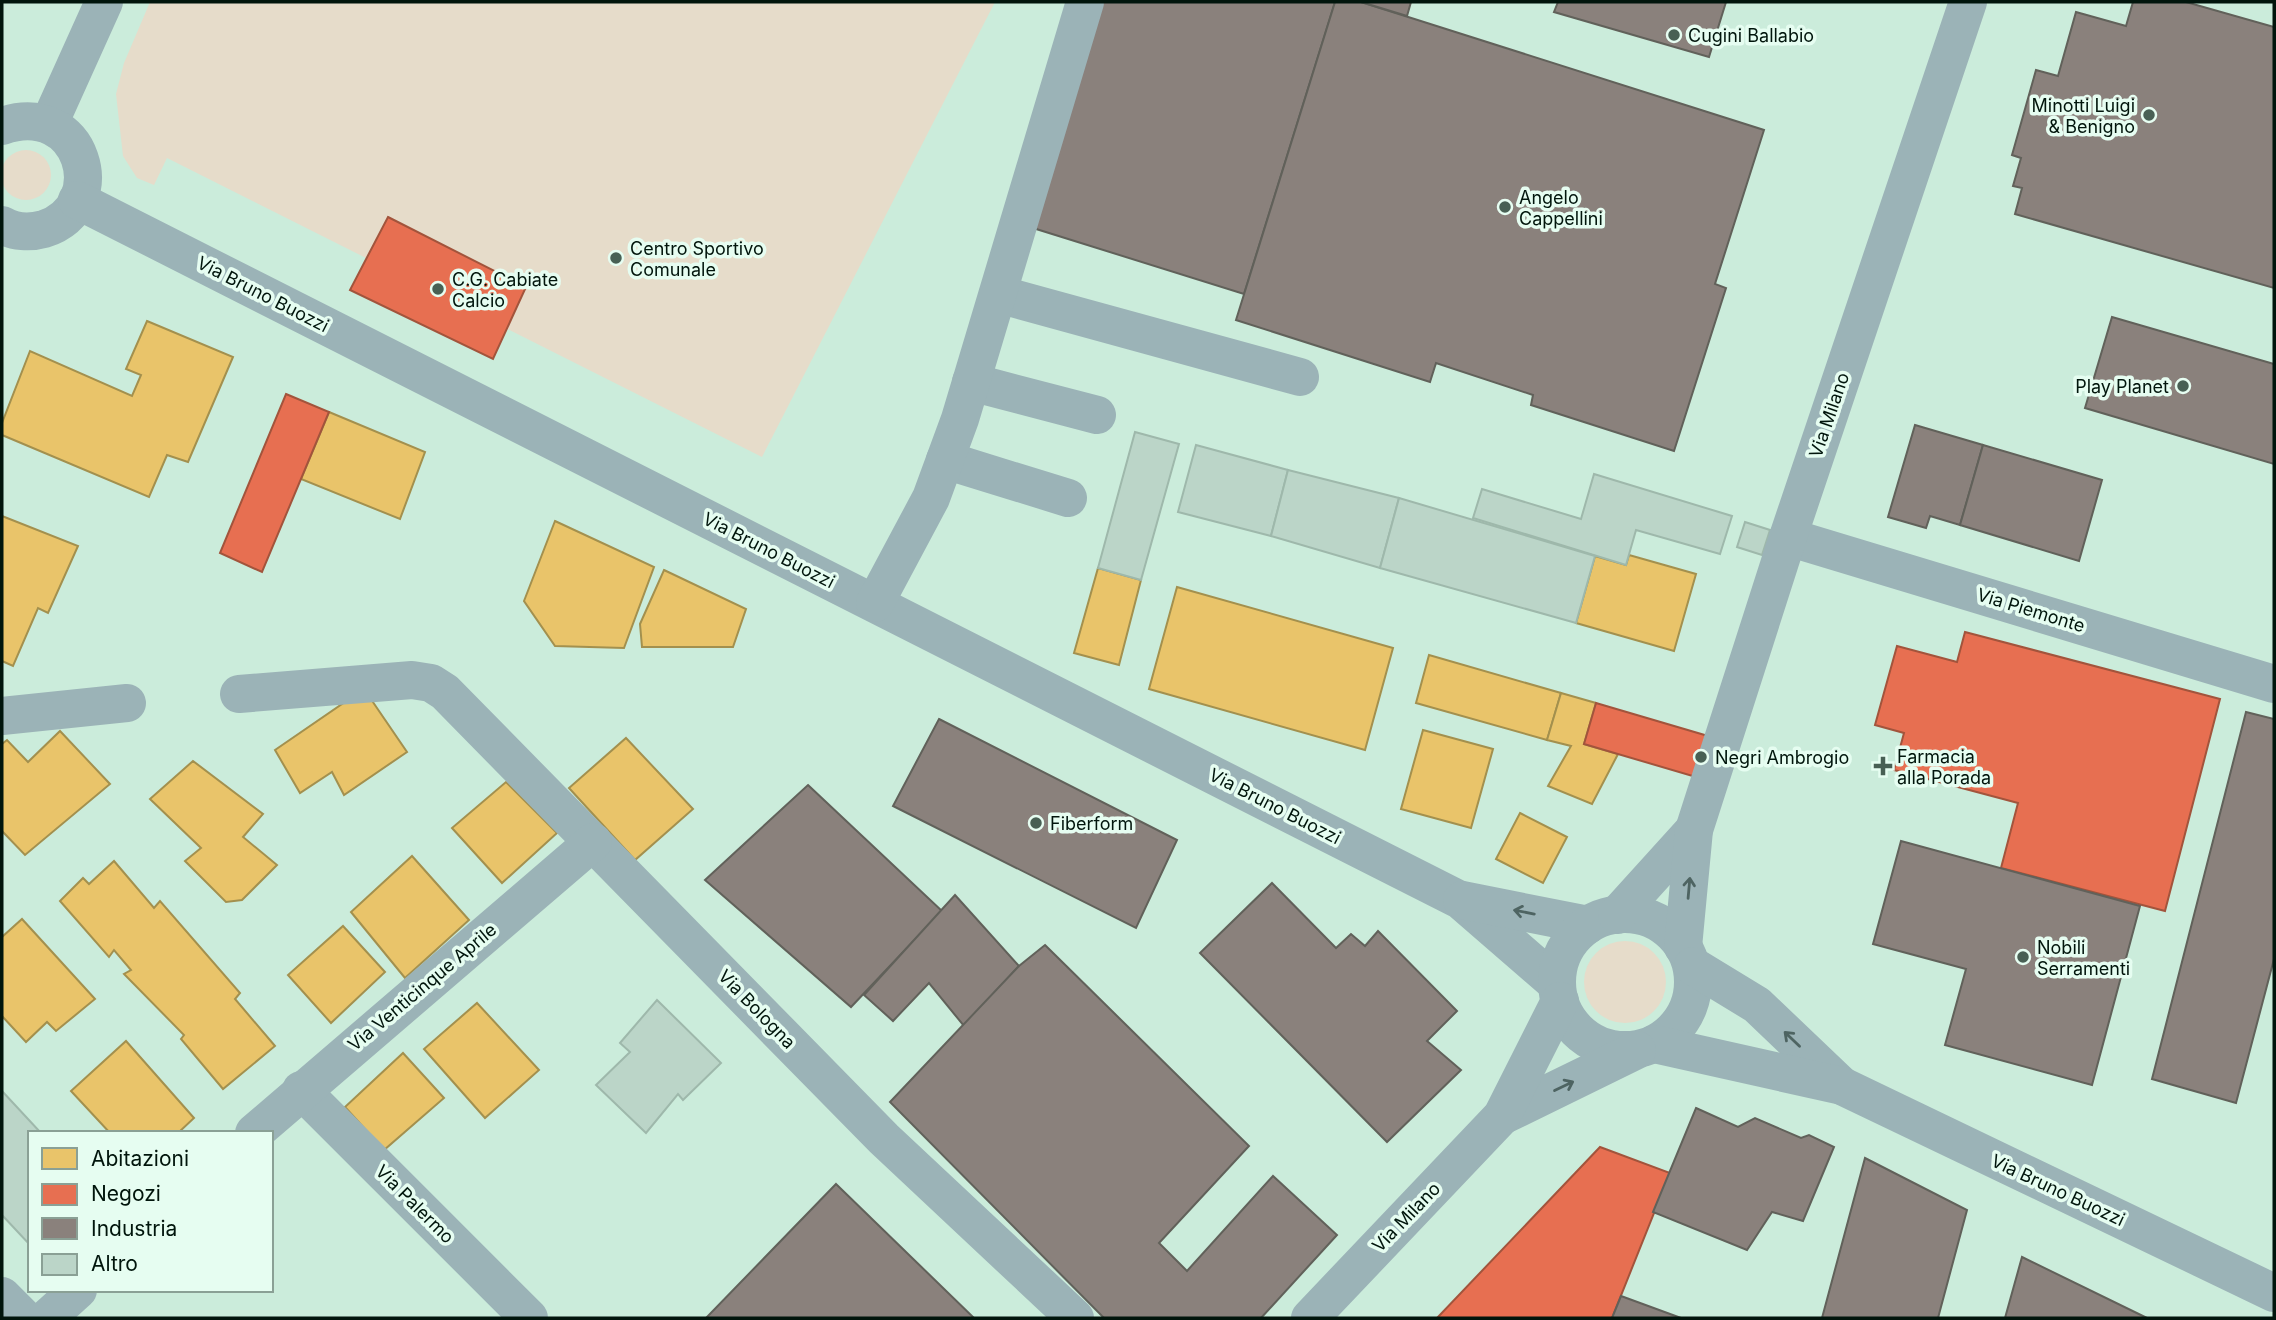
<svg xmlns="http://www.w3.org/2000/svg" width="2276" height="1320" font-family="Inter,sans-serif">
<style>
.green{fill:#e6dcca}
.homes{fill:#e9c46a;stroke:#a3904e;stroke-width:2}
.shops{fill:#e76f51;stroke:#a2543c;stroke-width:2}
.industry{fill:#8a817c;stroke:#61615a;stroke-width:2}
.building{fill:#bbd5c8;stroke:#9eb8ab;stroke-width:2}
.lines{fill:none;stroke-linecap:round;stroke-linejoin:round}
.minor{stroke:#9bb3b7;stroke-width:38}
.oneway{stroke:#4e6462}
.poi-dot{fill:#486054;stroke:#e6fdf1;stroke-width:2.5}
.labels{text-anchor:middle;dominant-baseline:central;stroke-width:7;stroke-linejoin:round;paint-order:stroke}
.poi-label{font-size:18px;fill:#01150c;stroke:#e6fdf1;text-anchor:start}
.street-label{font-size:18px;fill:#01150c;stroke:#e6fdf1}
</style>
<rect width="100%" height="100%" fill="#cbecdb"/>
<g class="green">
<path d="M150 2H995L762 457 167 158 154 185 137 178 123 156 116 94 124 63Z"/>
<circle cx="26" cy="175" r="25"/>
<circle cx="1625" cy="982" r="41"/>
</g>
<g class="homes">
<path d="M147 321 233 357 188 462 167 455 149 497 2 435V423L30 351 132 396 141 375 126 369Z"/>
<path d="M329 412 425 452 400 519 301 479Z"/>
<path d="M2 516 78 546 48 613 38 608 13 666 2 661Z"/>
<path d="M555 521 654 567 624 648 555 646 524 601Z"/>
<path d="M1629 555 1696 574 1674 651 1576 623 1595 556 1626 565Z"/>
<path d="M1098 568 1141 580 1119 665 1074 653Z"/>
<path d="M664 570 746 609 733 647H642L640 624Z"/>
<path d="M1177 587 1393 648 1365 750 1149 689Z"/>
<path d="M1429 655 1561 693 1547 740 1416 703Z"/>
<path d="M364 689 407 752 344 795 332 772 300 793 275 750Z"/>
<path d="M1561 693 1596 703 1584 744 1618 754 1592 804 1548 786 1571 746 1547 740Z"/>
<path d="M1423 730 1493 749 1471 828 1401 809Z"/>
<path d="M60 731 110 784 25 855 2 831V744L7 740 28 762Z"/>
<path d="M626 738 693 809 635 860 569 788Z"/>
<path d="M193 761 263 814 243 837 277 865 242 900 226 902 185 861 201 848 150 799Z"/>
<path d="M506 782 557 833 502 883 452 828Z"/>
<path d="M1520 813 1567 837 1543 883 1496 859Z"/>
<path d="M412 856 469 920 405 978 351 912Z"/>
<path d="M114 861 154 908 160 901 240 993 235 999 275 1046 223 1089 181 1039 184 1035 124 974 131 970 114 950 109 957 60 901 83 878 89 884Z"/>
<path d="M22 919 95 999 56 1031 47 1022 26 1042 2 1016V937Z"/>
<path d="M343 926 385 972 331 1023 288 975Z"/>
<path d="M477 1003 539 1070 485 1118 424 1049Z"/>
<path d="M126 1041 194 1118 178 1133H110L71 1091Z"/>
<path d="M403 1053 444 1098 384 1150 345 1107Z"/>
</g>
<g class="shops">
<path d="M388 217 526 287 493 359 350 290Z"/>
<path d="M286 394 329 412 262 572 220 553Z"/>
<path d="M1965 632 2220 699 2165 911 2001 868 2018 803 1894 770 1904 733 1875 725 1897 646 1957 662Z"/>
<path d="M1596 703 1708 736 1696 777 1584 744Z"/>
<path d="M1600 1147 1670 1173 1612 1318H1437Z"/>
</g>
<g class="industry">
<path d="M1103 2H1335L1244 294 1033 228Z"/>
<path d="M1335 2H1361L1764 130 1715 284 1726 288 1674 451 1531 405 1533 395 1436 363 1430 382 1236 320Z"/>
<path d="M1361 2H1411L1407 16Z"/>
<path d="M1558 2H1726L1709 57 1554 12Z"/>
<path d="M2133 2H2186L2274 27V288L2015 214 2022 188 2013 186 2021 158 2012 155 2036 70 2058 76 2076 12 2126 26Z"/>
<path d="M2112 317 2274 364V464L2085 408Z"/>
<path d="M1915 425 1983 445 1960 525 1930 516 1926 528 1888 517Z"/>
<path d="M1983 445 2102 480 2079 561 1960 525Z"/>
<path d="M2246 712 2274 719V959L2236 1103 2152 1079Z"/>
<path d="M939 719 1177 840 1136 928 893 806Z"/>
<path d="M808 785 942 911 851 1007 705 880Z"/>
<path d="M1901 841 2140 906 2092 1085 1945 1045 1966 969 1873 944Z"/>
<path d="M1272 883 1336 948 1351 934 1365 946 1378 931 1457 1011 1427 1041 1461 1070 1387 1142 1200 953Z"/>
<path d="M955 895 1019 966 964 1026 929 983 893 1021 864 995Z"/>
<path d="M1045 945 1249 1146 1159 1243 1187 1271 1273 1176 1337 1235 1261 1318H1104L890 1102 1019 966Z"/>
<path d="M1696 1108 1738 1127 1755 1118 1801 1138 1809 1135 1834 1147 1803 1221 1772 1212 1747 1250 1653 1212Z"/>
<path d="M1865 1158 1967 1210 1938 1318H1822Z"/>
<path d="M836 1184 974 1318H706Z"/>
<path d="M2022 1257 2147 1318H2005Z"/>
<path d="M1621 1296 1681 1318H1612Z"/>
</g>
<g class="building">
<path d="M1135 432 1179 444 1141 580 1098 568Z"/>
<path d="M1196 445 1288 470 1271 536 1178 512Z"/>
<path d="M1288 470 1399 498 1380 568 1271 536Z"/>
<path d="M1594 474 1732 516 1720 554 1636 530 1626 565 1473 518 1482 489 1581 519Z"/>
<path d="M1399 498 1595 556 1576 623 1380 568Z"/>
<path d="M1745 522 1770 530 1762 555 1737 547Z"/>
<path d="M657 1000 721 1063 683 1100 678 1094 646 1133 596 1085 630 1052 620 1043Z"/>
<path d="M2 1091 41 1133H30V1245L2 1215Z"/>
</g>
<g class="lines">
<g class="minor">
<path d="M49 124 104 2"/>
<path d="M2 126C83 98 114 206 44 229 30 233 14 232 2 225"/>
<path d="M77 200 1460 900 1557 984"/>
<path d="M998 294 1300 377"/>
<path d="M971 382 1097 415"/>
<path d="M945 460 1068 498"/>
<path d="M1788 537 2274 684"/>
<path d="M875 603 931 498 960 419 1085 2"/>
<path d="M239 694 412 680 431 683 445 692 884 1139 1075 1318"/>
<path d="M2 716 127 703"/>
<path d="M1462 900 1588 925"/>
<circle cx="1625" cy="982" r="68"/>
<path d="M1617 915 1694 830"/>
<path d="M1683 947 1694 830 1788 537 1968 2"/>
<path d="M1693 966 1757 1005 1842 1086"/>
<path d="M1654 1044 1842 1086 2274 1293"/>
<path d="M301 1090 529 1318"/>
<path d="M1502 1116 1637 1050"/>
<path d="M254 1133 593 842"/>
<path d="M2 1296 24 1318"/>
<path d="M47 1318 78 1290"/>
<path d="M1310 1318 1502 1116 1560 1001"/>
</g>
</g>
<defs><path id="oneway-shaft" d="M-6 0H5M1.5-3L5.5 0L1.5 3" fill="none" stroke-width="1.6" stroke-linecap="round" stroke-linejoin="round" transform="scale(1.75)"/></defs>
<g class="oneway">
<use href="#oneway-shaft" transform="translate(1689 888) rotate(-85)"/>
<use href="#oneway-shaft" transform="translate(1524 912) rotate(-169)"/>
<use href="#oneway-shaft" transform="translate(1792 1039) rotate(-136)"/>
<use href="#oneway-shaft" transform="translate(1564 1086) rotate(-26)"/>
</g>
<g class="poi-dot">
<circle cx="1674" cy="35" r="7"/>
<circle cx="2149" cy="115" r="7"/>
<circle cx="1505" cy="207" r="7"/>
<circle cx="616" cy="258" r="7"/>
<circle cx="438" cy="289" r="7"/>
<circle cx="2183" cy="386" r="7"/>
<circle cx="1701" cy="757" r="7"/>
<path d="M1879.5 755.5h7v7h7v7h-7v7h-7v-7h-7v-7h7z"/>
<circle cx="1036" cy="823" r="7"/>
<circle cx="2023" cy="957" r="7"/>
</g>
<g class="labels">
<g class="poi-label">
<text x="1688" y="35">Cugini Ballabio</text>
<text x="2135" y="105" text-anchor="end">Minotti Luigi<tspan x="2135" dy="21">&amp; Benigno</tspan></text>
<text x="1519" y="197">Angelo<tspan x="1519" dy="21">Cappellini</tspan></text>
<text x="630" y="248">Centro Sportivo<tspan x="630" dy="21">Comunale</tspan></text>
<text x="452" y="279">C.G. Cabiate<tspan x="452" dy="21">Calcio</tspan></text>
<text x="2169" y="386" text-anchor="end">Play Planet</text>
<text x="1897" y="756">Farmacia<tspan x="1897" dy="21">alla Porada</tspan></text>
<text x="1715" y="757">Negri Ambrogio</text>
<text x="1050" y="823">Fiberform</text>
<text x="2037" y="947">Nobili<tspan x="2037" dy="21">Serramenti</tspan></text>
</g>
<g class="street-label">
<text transform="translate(263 294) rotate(27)">Via Bruno Buozzi</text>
<text transform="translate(1829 415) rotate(-71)">Via Milano</text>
<text transform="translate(769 550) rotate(27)">Via Bruno Buozzi</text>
<text transform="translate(2031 610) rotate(17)">Via Piemonte</text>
<text transform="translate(1275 806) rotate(27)">Via Bruno Buozzi</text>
<text transform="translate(422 987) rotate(-40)">Via Venticinque Aprile</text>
<text transform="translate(757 1009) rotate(46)">Via Bologna</text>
<text transform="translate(2058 1190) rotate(25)">Via Bruno Buozzi</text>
<text transform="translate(415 1204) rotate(45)">Via Palermo</text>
<text transform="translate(1406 1217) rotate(-46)">Via Milano</text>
</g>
</g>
<rect width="2276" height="1320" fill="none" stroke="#01150c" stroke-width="7"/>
<rect x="28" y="1131" width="245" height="161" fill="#e6fdf1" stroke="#8aa095" stroke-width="2"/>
<rect x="42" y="1148" width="35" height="21" fill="#e9c46a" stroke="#8aa095" stroke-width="2"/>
<text x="91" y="1166" font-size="21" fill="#01150c">Abitazioni</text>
<rect x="42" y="1184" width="35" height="21" fill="#e76f51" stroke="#8aa095" stroke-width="2"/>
<text x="91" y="1201" font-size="21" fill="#01150c">Negozi</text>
<rect x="42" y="1218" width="35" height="21" fill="#8a817c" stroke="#8aa095" stroke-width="2"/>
<text x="91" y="1236" font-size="21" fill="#01150c">Industria</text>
<rect x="42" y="1254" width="35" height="21" fill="#bbd5c8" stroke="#8aa095" stroke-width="2"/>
<text x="91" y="1271" font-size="21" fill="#01150c">Altro</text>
</svg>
